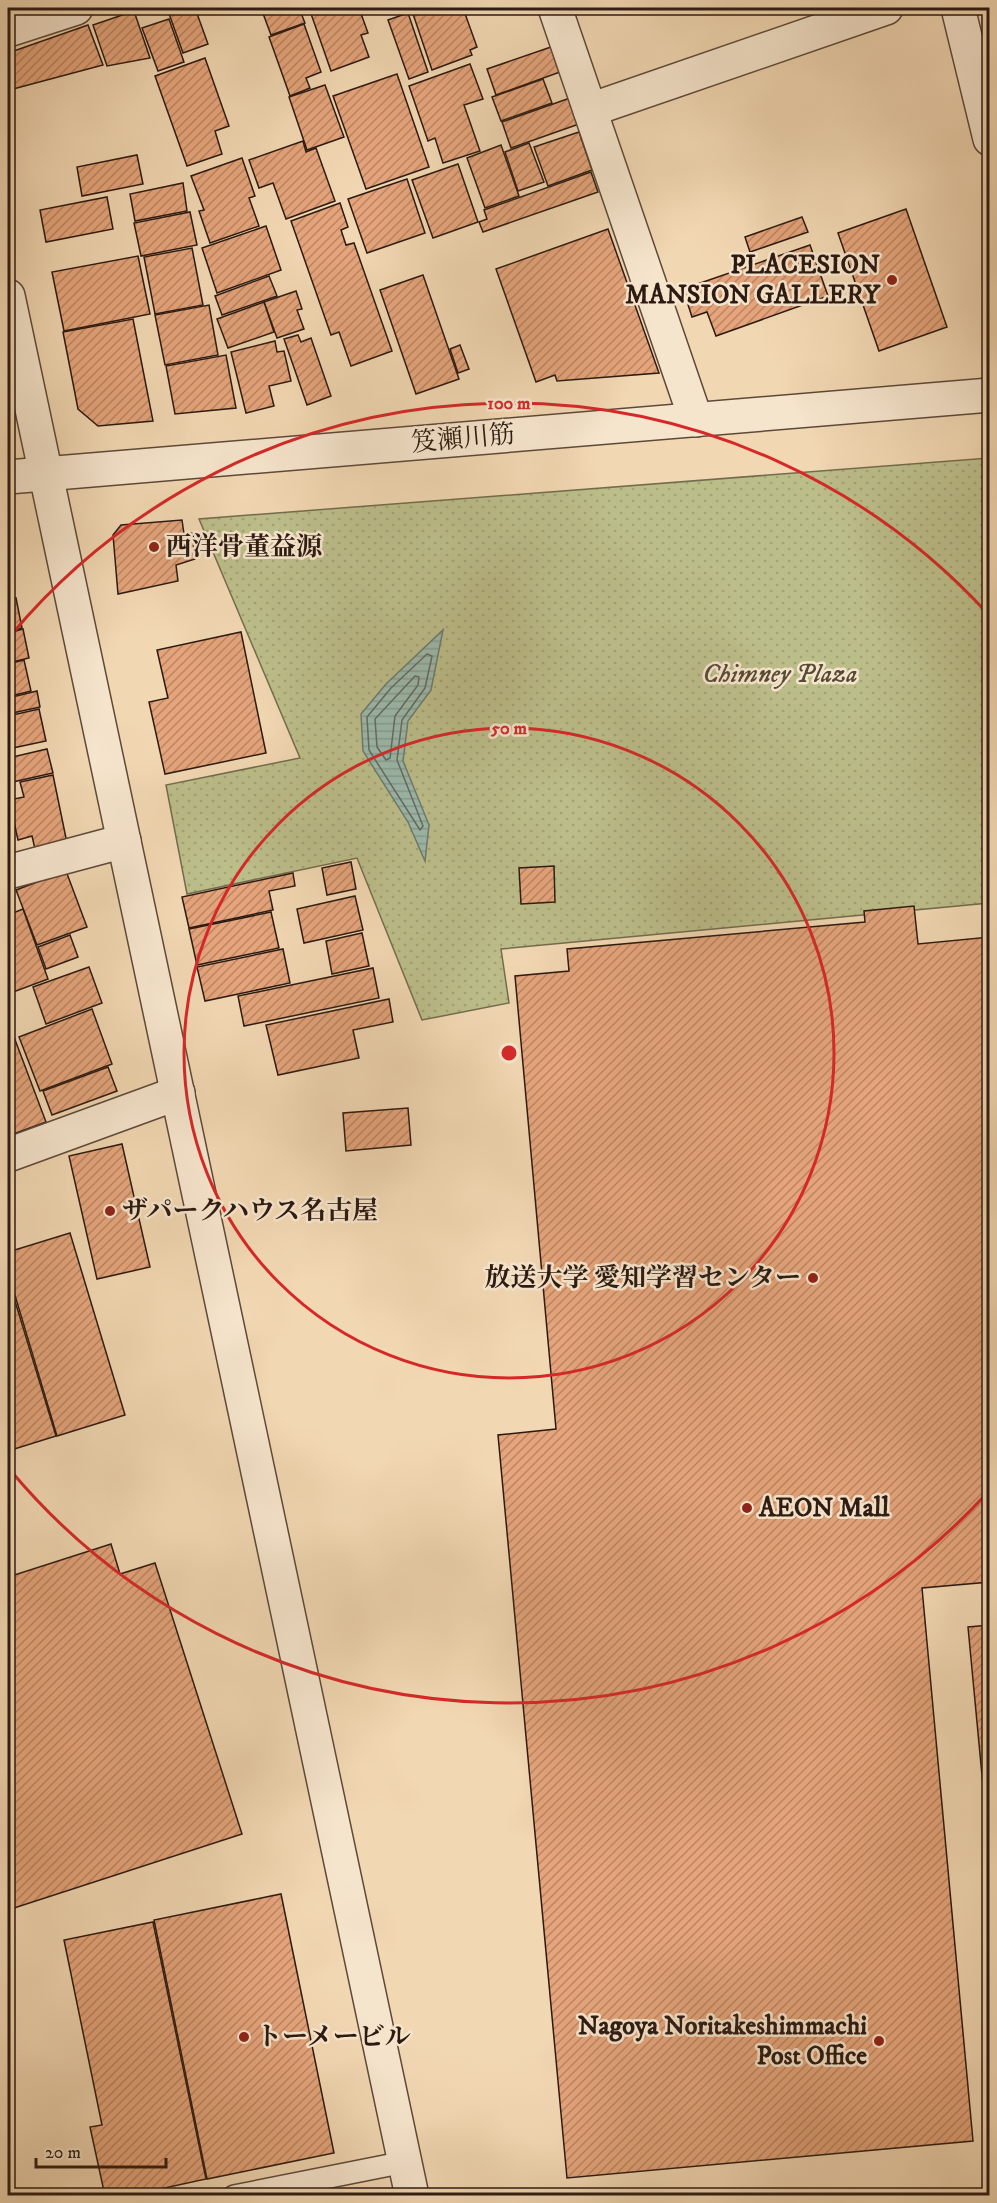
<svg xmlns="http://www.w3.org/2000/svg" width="997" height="2203" font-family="'IM FELL DW Pica','Noto Serif JP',serif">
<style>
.park{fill:url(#park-dots);stroke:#746c4e;stroke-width:1.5}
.water{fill:url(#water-rules);stroke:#6f7a6f;stroke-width:1.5}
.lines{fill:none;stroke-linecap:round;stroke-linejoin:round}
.shore{stroke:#646a5f;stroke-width:1.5}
.building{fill:url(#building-hatch);stroke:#2c1a11;stroke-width:1.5}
.service-casing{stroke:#5d4939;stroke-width:24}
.minor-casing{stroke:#5d4939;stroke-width:36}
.tertiary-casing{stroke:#5d4939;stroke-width:36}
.service{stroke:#f6e5cd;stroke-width:21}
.minor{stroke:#f6e5cd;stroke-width:33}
.tertiary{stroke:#f6e5cd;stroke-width:33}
.ring{fill:none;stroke:#d62828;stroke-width:3}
.poi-dot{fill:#8f2418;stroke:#f6e5cd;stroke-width:2}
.labels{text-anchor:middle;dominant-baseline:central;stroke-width:5;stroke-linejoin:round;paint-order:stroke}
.poi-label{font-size:26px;font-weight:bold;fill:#2c1a11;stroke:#f6e5cd;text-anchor:start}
.street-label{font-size:26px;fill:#2c1a11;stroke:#f6e5cd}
.park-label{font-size:26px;font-style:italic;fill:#574b35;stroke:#f6e5cd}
.centre{fill:#d62828;stroke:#f6e5cd;stroke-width:3}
.ring-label{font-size:18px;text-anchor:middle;font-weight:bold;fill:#d62828;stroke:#f6e5cd;stroke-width:5;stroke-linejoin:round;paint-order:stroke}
</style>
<defs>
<pattern id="park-dots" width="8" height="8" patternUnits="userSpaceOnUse" patternTransform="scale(1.5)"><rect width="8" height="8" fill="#bcbe8a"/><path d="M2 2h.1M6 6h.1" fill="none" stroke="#a2a376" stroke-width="1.8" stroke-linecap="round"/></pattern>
<pattern id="water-rules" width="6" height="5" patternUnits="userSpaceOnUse" patternTransform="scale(1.5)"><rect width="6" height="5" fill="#9bbaad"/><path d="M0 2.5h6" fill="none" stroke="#869f94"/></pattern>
<pattern id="building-hatch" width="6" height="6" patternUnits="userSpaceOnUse" patternTransform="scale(1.5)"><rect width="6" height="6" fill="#e5a47b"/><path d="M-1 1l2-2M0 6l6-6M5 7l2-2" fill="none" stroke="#ba8563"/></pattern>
</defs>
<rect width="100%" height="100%" fill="#f1d7b2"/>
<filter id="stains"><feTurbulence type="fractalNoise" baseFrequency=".00333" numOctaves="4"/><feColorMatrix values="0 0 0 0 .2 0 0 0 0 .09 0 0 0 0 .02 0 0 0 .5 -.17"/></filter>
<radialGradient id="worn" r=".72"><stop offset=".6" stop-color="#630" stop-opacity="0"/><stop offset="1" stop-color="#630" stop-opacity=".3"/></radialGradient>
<path class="park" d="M989 458V903L501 949 509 1003 422 1020 357 858 187 894 166 785 300 758 199 519Z"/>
<path class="water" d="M443 630 431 690 408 721 403 761 429 825 425 861 408 822 363 751 361 714 386 684Z"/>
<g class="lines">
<g class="shore">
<path d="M427 654 432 656 425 688 402 720 397 760 423 826 420 830 369 750 367 717 391 688Z"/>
<path d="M415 676 419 677 418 685 395 716 390 758 386 760 377 747 375 719Z"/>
</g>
</g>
<g class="building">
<path d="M167 8H195L208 44 183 53Z"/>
<path d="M261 8H299L305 23 271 35Z"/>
<path d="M309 8H359L368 33 361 35 369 57 331 71Z"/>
<path d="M422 8H463L477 47 470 50 472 55 432 70 412 11Z"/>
<path d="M134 11 150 58 107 66 93 25Z"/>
<path d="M408 13 428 72 409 79 388 20Z"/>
<path d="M169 19 184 62 158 71 142 28Z"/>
<path d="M304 24 321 72 306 78 310 88 290 96 269 37Z"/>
<path d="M88 25 103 65 13 89 8 53Z"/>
<path d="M551 47 560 72 496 95 487 69Z"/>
<path d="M205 58 229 126 215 131 222 154 187 166 155 76Z"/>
<path d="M470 64 483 99 464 105 480 151 443 163 435 138 428 141 409 86Z"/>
<path d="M397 74 429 167 366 189 333 96Z"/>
<path d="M543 79 552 103 501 121 492 97Z"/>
<path d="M325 85 344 137 307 150 289 97Z"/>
<path d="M570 98 579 124 511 148 502 122Z"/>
<path d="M579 132 592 170 548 186 534 147Z"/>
<path d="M303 141 306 152 316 148 335 201 286 219 273 183 259 188 249 160Z"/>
<path d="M529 143 544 182 518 191 505 152Z"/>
<path d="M501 145 519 196 485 208 467 158Z"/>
<path d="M137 155 143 184 82 196 77 167Z"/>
<path d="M242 158 255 196 249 198 259 226 210 243 199 211 204 210 191 176Z"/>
<path d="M458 164 478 222 433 238 412 180Z"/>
<path d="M591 172 598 192 483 232 479 222 487 219 484 210Z"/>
<path d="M407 179 425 233 367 253 348 199Z"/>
<path d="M183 183 187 211 135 221 130 194Z"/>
<path d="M107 197 113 229 46 242 40 210Z"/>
<path d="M340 203 348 227 341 230 346 245 354 243 392 351 351 366 339 332 331 335 291 221Z"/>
<path d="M906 209 947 327 879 351 838 233Z"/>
<path d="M190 212 197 245 141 256 134 223Z"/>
<path d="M802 217 808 232 750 252 745 237Z"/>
<path d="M266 226 281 270 217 293 202 248Z"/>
<path d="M608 229 659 373 557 381 555 375 536 382 496 269Z"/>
<path d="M810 245 828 296 716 336 707 312 692 317 683 289Z"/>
<path d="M192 248 203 305 155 314 144 257Z"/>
<path d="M138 256 150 314 64 331 52 272Z"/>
<path d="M423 275 459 379 416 394 380 290Z"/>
<path d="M269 276 277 296 222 315 215 296Z"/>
<path d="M296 291 302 309 297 310 304 329 277 338 264 302Z"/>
<path d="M264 302 274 332 228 348 217 319Z"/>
<path d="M209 305 218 355 165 365 155 315Z"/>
<path d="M133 319 153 421 98 426 78 409 63 332Z"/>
<path d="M298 335 301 342 311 338 331 396 307 405 284 339Z"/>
<path d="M275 341 277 352 284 351 291 381 269 386 274 406 246 413 231 352Z"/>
<path d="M460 345 469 369 458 373 450 349Z"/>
<path d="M226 355 236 408 175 414 166 366Z"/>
<path d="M182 520 184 534 193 533 195 559 176 565 178 581 118 594 113 535 121 525Z"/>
<path d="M8 561 14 592 8 593Z"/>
<path d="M16 598 22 628 8 632V600Z"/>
<path d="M23 629 29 658 8 663V633Z"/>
<path d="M241 632 266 753 165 774 149 702 168 698 157 650Z"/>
<path d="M24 660 31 691 11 696 8 664Z"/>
<path d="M37 691 40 707 8 714V698Z"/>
<path d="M39 709 46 741 8 749V716Z"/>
<path d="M47 749 53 773 8 783V758Z"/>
<path d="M53 775 67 843 35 849 32 836 18 840 9 800 24 797 20 782Z"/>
<path d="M351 862 356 889 327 895 322 868Z"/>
<path d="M554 866 555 902 521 904 519 868Z"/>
<path d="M66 871 87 927 37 945 16 890Z"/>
<path d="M293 873 295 886 269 891 273 910 189 928 182 897Z"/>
<path d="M355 896 363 930 304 943 297 909Z"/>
<path d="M914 906 918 944 990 937V1582L922 1588 973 2141 567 2178 498 1435 556 1429 515 976 569 971 567 949 865 922 864 911Z"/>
<path d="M23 909 48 979 8 994V915Z"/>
<path d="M271 912 279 948 197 965 189 929Z"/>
<path d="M362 933 369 966 332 974 326 941Z"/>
<path d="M70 935 78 957 46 969 38 947Z"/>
<path d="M283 949 290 983 205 1001 197 967Z"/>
<path d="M89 967 102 1003 46 1024 33 987Z"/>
<path d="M373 968 379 998 244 1026 238 996Z"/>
<path d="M389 999 393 1022 353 1030 359 1058 278 1075 266 1025Z"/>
<path d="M92 1009 112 1064 40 1091 19 1037Z"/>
<path d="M11 1029 46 1122 8 1136V1030Z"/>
<path d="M108 1067 117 1091 52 1115 43 1091Z"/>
<path d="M408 1108 411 1145 346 1151 343 1113Z"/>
<path d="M122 1144 150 1267 97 1279 69 1156Z"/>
<path d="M70 1233 125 1415 57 1436 8 1272V1252Z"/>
<path d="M8 1278 56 1436 8 1451Z"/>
<path d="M111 1544 120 1574 155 1563 242 1834 8 1910V1577Z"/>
<path d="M990 1625V1860L968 1627Z"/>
<path d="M281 1894 334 2153 207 2179 154 1920Z"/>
<path d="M153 1922 206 2179 128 2196H105L90 2127 102 2125 64 1940Z"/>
</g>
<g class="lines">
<g class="service-casing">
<path id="service" d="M234 2196 405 2162"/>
</g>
<g class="minor-casing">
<g id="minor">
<path d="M555 8 696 420"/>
<path d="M958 8 990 139"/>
<path d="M8 30 76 8"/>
<path d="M590 110 886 8"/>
<path d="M8 872 124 841"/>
<path d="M8 1155 178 1093"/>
</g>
</g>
<g class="tertiary-casing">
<g id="tertiary">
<path d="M8 296 412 2196"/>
<path d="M8 477 990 395"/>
</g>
</g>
<use href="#service" class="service"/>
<use href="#minor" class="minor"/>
<use href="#tertiary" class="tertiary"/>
</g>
<g class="ring">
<circle cx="509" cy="1053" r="325"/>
<path d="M988 1492A650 650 0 0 1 11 1471M11 635A650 650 0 0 1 988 614"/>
</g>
<g class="poi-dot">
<circle cx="892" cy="280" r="6"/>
<circle cx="154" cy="547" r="6"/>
<circle cx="110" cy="1211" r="6"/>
<circle cx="813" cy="1278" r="6"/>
<circle cx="747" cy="1508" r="6"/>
<circle cx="244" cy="2037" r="6"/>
<circle cx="879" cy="2041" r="6"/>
</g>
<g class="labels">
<g class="poi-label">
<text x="880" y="265" text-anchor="end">PLACESION<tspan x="880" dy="30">MANSION GALLERY</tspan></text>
<text x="166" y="547">西洋骨董益源</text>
<text x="122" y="1211">ザパークハウス名古屋</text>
<text x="801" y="1278" text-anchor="end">放送大学 愛知学習センター</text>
<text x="759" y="1508">AEON Mall</text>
<text x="867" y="2026" text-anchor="end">Nagoya Noritakeshimmachi<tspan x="867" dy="30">Post Office</tspan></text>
<text x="256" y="2037">トーメービル</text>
</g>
<g class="street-label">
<text transform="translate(463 439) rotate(-5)">笈瀬川筋</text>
</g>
<g class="park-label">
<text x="780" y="674">Chimney Plaza</text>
</g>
</g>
<circle cx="509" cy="1053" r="9" class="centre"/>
<g class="ring-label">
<text x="509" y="409">100 m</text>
<text x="509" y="734">50 m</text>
</g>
<rect width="997" height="2203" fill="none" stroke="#f1d7b2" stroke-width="30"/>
<rect x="9" y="9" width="979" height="2185" fill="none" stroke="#2c1a11" stroke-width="3"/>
<rect x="15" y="15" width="967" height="2173" fill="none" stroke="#2c1a11" stroke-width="1.5"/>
<path d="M36 2158v9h130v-9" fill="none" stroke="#2c1a11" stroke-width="3"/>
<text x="45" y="2158" font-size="18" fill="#2c1a11" stroke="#f6e5cd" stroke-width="4.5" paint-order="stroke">20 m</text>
<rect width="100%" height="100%" filter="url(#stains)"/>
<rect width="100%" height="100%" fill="url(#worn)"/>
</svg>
